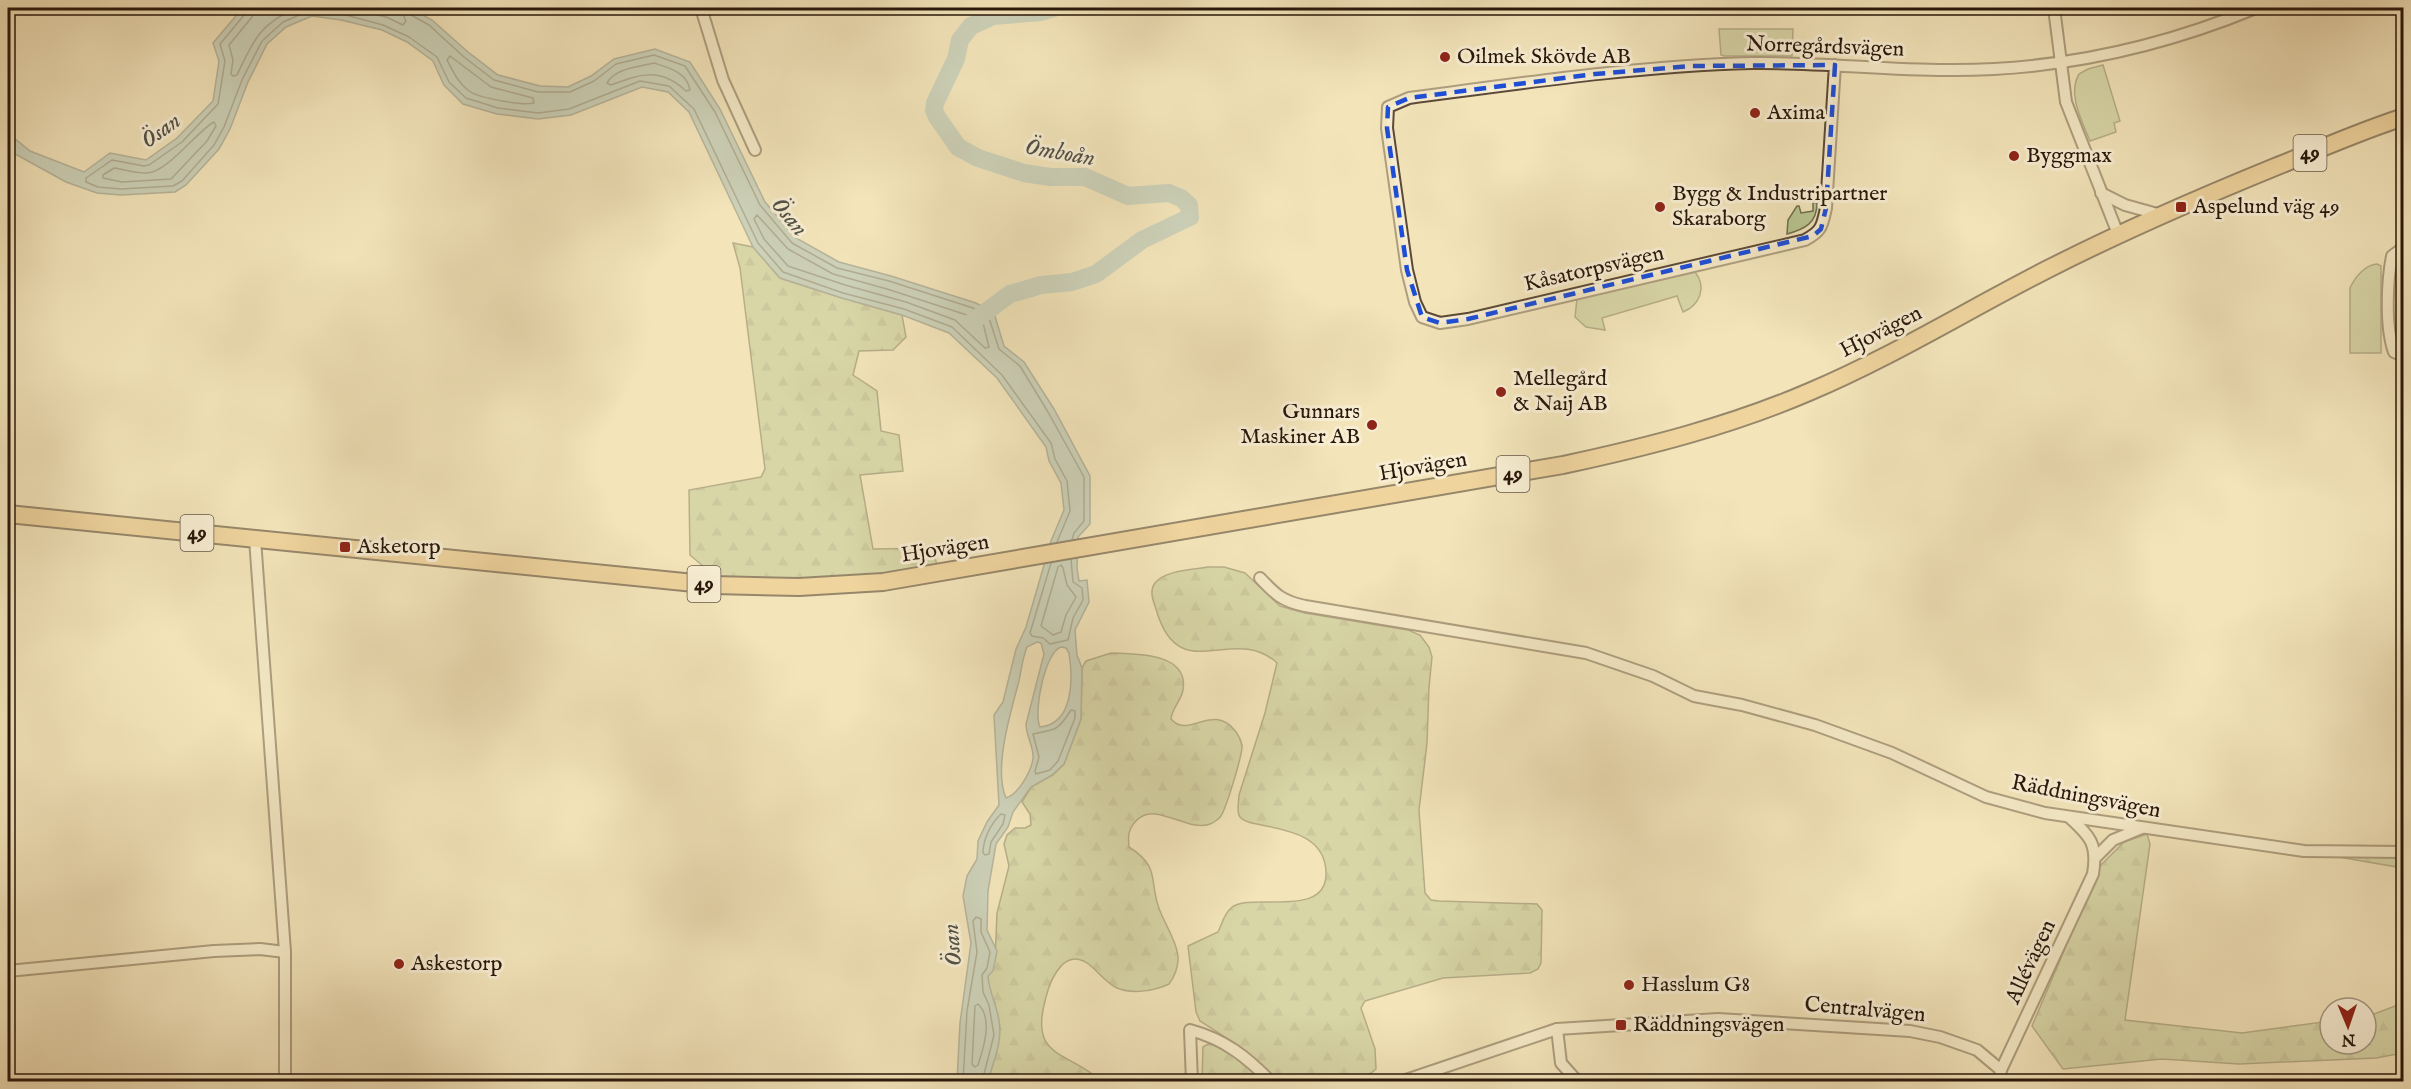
<svg xmlns="http://www.w3.org/2000/svg" width="2411" height="1089" font-family="'IM FELL English',serif">
<style>
.grass{fill:#b9c591;stroke:#706e4e;stroke-width:1.5}
.forest{fill:url(#forest-firs);stroke:#706e4e;stroke-width:1.5}
.water{fill:#9fbcb9;stroke:#6f7a73;stroke-width:1.5;fill-rule:evenodd}
.lines{fill:none;stroke-linecap:round;stroke-linejoin:round}
.shore{stroke:#646a62;stroke-width:1.5}
.river{stroke:#9fbcb9;stroke-width:18}
.minor-casing{stroke:#5b4a37;stroke-width:14}
.primary-casing{stroke:#28170b;stroke-width:20}
.minor{stroke:#f7edd2;stroke-width:10}
.primary{stroke:#eac27d;stroke-width:16}
.marked{fill:none;stroke:#1d4ed8;stroke-width:4.5;stroke-dasharray:12 8;stroke-linejoin:round}
.poi-dot{fill:#8f2418;stroke:#f7edd2;stroke-width:2}
.labels{text-anchor:middle;dominant-baseline:central;stroke-width:6;stroke-linejoin:round;paint-order:stroke}
.shield{fill:#f7edd2;stroke:#665747;stroke-width:1.5}
.shield-label{font-size:21px;font-weight:bold;fill:#28170b}
.street-label{font-size:22px;fill:#28170b;stroke:#f7edd2}
.poi-label{font-size:22px;fill:#28170b;stroke:#f7edd2;text-anchor:start}
.water-label{font-size:24px;font-style:italic;fill:#525148;stroke:#f7edd2}
</style>
<defs>
<pattern id="forest-firs" width="22" height="20" patternUnits="userSpaceOnUse" patternTransform="scale(1.5)"><rect width="22" height="20" fill="#b9c591"/><path d="M5 1l3.5 6h-7zM16 11l3.5 6h-7z" fill="#9fa87c"/></pattern>
</defs>
<rect width="100%" height="100%" fill="#f3e4ba"/>
<filter id="stains"><feTurbulence type="fractalNoise" baseFrequency=".00333" numOctaves="4"/><feColorMatrix values="0 0 0 0 .2 0 0 0 0 .09 0 0 0 0 .02 0 0 0 .5 -.17"/></filter>
<radialGradient id="worn" r=".72"><stop offset=".6" stop-color="#630" stop-opacity="0"/><stop offset="1" stop-color="#630" stop-opacity=".3"/></radialGradient>
<g class="grass">
<path d="M1719 29H1793L1792 56H1724L1721 55Z"/>
<path d="M2103 65 2120 121 2114 123 2116 132 2090 141C2082 121 2067 94 2079 74L2088 69Z"/>
<path d="M1813 202 1817 203C1817 223 1805 229 1787 234L1788 220 1797 206H1799L1801 213 1813 211Z"/>
<path d="M2377 264 2381 266V353H2350V288C2355 277 2365 265 2377 264Z"/>
<path d="M1695 272C1707 287 1700 305 1683 312L1677 296 1602 318 1605 330 1586 327 1575 317 1577 299Z"/>
</g>
<g class="forest">
<path d="M733 243 753 247 780 278 842 298 902 315 906 337 893 350 859 351 853 375 877 391 881 431 899 435 903 471 860 475 873 549 933 548 937 566 862 577 803 580 717 578 690 555 689 490 761 477 765 469 740 268Z"/>
<path d="M1208 567H1224L1245 573 1280 606 1305 613 1408 630 1420 635 1429 647 1432 657 1429 687 1427 743 1419 810 1425 893 1431 900 1439 901 1537 904 1542 910 1541 963 1538 969 1530 973 1443 978 1365 1001 1361 1008 1375 1049 1376 1069C1356 1089 1306 1082 1279 1081L1242 1048 1200 1021 1196 1012 1188 946 1218 932C1222 924 1224 914 1231 908 1250 891 1329 921 1326 871 1324 834 1285 830 1257 824 1252 823 1244 822 1240 817 1236 811 1239 802 1239 795L1265 713 1277 663C1233 622 1179 690 1156 609 1153 600 1149 591 1155 583 1165 570 1193 570 1208 567Z"/>
<path d="M1111 653C1135 654 1189 652 1183 690 1181 701 1172 708 1171 719 1188 740 1213 701 1236 732 1239 736 1241 741 1242 745 1243 754 1226 808 1221 816 1219 819 1213 823 1210 824 1187 833 1155 799 1135 822 1128 830 1128 837 1129 847 1162 868 1148 882 1160 911 1171 938 1189 956 1169 984 1154 991 1131 995 1115 987 1105 981 1099 973 1091 966 1066 945 1051 977 1046 997 1028 1060 1068 1050 1101 1081L988 1082 997 1046 995 1003 989 991 988 976 995 961 997 913 1009 866 1004 844 1007 835 1015 828H1025L1031 825 1030 814 1022 802 1031 787 1053 775 1064 764 1081 719 1082 668 1086 661Z"/>
<path d="M2147 834 2150 844 2125 1020 2242 1033 2330 1021V1044H2366V1017L2403 1003V1053L2376 1058 2239 1064 2162 1059 2063 1069 2032 1026 2100 866 2124 842Z"/>
<path d="M2403 853V868L2333 856Z"/>
<path d="M1208 1044C1231 1047 1247 1066 1262 1081L1202 1082 1203 1047Z"/>
</g>
<path class="water" d="M245 8H410L432 20 468 52 498 75 540 86 568 87 591 76 614 59 655 49 690 62 720 109 765 202 796 238 839 262 891 276 976 303 994 313 1004 346 1024 362 1054 409 1090 476V524L1078 537 1077 568 1079 581 1087 580 1089 602 1075 630 1077 655 1082 668 1081 719 1064 764 1052 775 1031 787 1013 812 1008 827 996 844 988 891 987 930 997 951 993 971 988 976C989 992 997 1005 999 1021 1003 1040 993 1063 988 1081H957L960 1023 971 943 963 896 967 876 977 859 978 841 987 822 999 805 994 715 1003 702 1016 649 1026 627 1051 541 1064 510 1061 483 1049 461 1046 447 997 378 949 333 902 315 842 298 780 278 753 247 689 112 668 92 642 87 571 115 538 119 497 114 463 104 444 85 433 61 407 42 382 30 341 20 312 16 286 27 267 44 248 82 230 129 219 149 186 185 175 192 121 195 97 193 66 182 8 150V133L30 151 84 172 110 153 146 160 177 138 213 101 219 61 213 43 240 11ZM1037 642 1041 643 1044 654 1026 724C1026 736 1034 747 1033 758 1032 770 1018 795 1006 798 993 769 1011 711 1019 681 1021 672 1022 662 1025 653L1027 647ZM1061 647 1066 648 1069 653C1073 678 1074 724 1040 727 1033 712 1045 652 1061 647Z"/>
<g class="lines">
<g class="shore">
<path d="M247 8 245 14 220 44 225 61 218 104 182 142 149 165 144 166 112 160 86 178V182L98 187 121 189 173 186 182 181 214 145 224 127 242 80 262 41 283 22 311 10 342 14 383 25 409 37 437 57 449 82 466 98 498 108 538 113 569 109 640 81 669 86 694 109 758 243 783 272 843 293 904 309 952 327 1002 375 1051 443 1055 459 1067 481 1070 511 1057 542"/>
<path d="M255 8 252 17 229 45 233 60 231 74 233 76 237 75C253 41 260 23 297 8"/>
<path d="M347 8 386 17 403 25 406 21 400 8"/>
<path d="M408 8 411 15 429 25 464 57 494 80 538 92H570L594 81 616 64 654 55 685 66 715 112 760 205 792 243 837 268 889 281 973 308 989 318 999 349 1020 366 1048 412 1084 477V521L1074 533 1072 540"/>
<path d="M450 56 491 87 533 98 534 103C522 106 479 98 469 91 458 83 453 71 447 60Z"/>
<path d="M654 63C669 68 687 72 690 90L686 91C660 67 640 74 611 85L607 83C615 68 638 67 654 63Z"/>
<path d="M214 122 216 126 207 141 171 179 122 182 103 178V175L114 168C124 169 136 174 147 173 168 172 197 131 214 122Z"/>
<path d="M757 215 788 249 833 274 887 289 970 316 983 323 989 347 985 348 955 320 906 302 845 285 788 266 764 239 754 219Z"/>
<path d="M1051 563 1030 633 1032 636 1043 638 1050 644 1068 640 1073 618 1083 600 1082 588 1073 582 1071 559"/>
<path d="M1061 565 1063 568 1067 585 1076 597 1066 615 1061 632 1053 635 1041 626 1058 567Z"/>
<path d="M1071 710 1075 711V718L1058 761 1050 770 1036 774 1035 771 1039 757 1033 734C1056 729 1057 732 1071 710Z"/>
<path d="M1001 814 1005 815 1003 824 991 842 989 854 985 855 983 853C983 839 991 823 1001 814Z"/>
<path d="M978 1004C993 1018 984 1047 978 1065L975 1067 972 1064 975 1006Z"/>
<path d="M963 1082 967 1011 977 952 973 921 976 917 981 919V932L990 952 987 968 982 975 983 992 989 1005 994 1035 982 1082"/>
</g>
<path class="river" d="M972 322 1010 294 1041 285 1072 282 1096 274 1142 240 1190 217 1189 205 1181 198 1169 193 1128 196 1085 177H1050L1024 173 978 158 958 147 937 117 934 110 935 103 956 59 960 40 971 26 993 16 1041 12 1054 8"/>
<g class="minor-casing">
<g id="minor">
<path d="M701 8 723 80 755 150"/>
<path d="M2054 8 2066 102 2118 234"/>
<path d="M1835 65 1826 208C1822 226 1822 231 1805 240L1468 319 1440 323 1422 317 1415 302 1407 270 1387 128 1388 107 1409 98C1523 83 1637 66 1752 63 1817 62 1882 70 1947 70 2053 71 2159 48 2256 8"/>
<path d="M2101 193 2125 205 2161 215"/>
<path d="M2404 247 2392 256C2387 281 2385 327 2394 352L2404 356"/>
<path d="M255 539 285 952V1082"/>
<path d="M1260 578C1276 595 1282 601 1305 606L1586 653 1653 676 1694 696 1742 705 1815 725 1892 753 1986 797 2045 813 2304 851 2404 852"/>
<path d="M2095 858 2113 840 2142 828"/>
<path d="M8 971 214 951 260 949 285 952"/>
<path d="M1557 1029 1561 1063 1578 1082"/>
<path d="M1192 1082 1190 1030C1224 1039 1247 1057 1271 1082"/>
<path d="M1400 1082 1557 1029 1718 1019 1910 1031 1940 1037 1977 1050 2001 1070"/>
<path d="M1999 1082 2001 1070 2093 874C2098 844 2090 836 2069 817"/>
</g>
</g>
<g class="primary-casing">
<path id="primary" d="M8 514 714 585 799 587 883 582 1563 465C1647 447 1730 426 1809 392 1892 357 1969 309 2050 268 2123 231 2199 198 2275 167 2318 150 2360 131 2404 117"/>
</g>
<use href="#minor" class="minor"/>
<use href="#primary" class="primary"/>
</g>
<path d="M0 0H2411V1089H0ZM1835 65 1826 208 1821 229 1813 236 1468 319 1440 323 1422 317 1407 270 1387 128 1388 107 1409 98 1595 74 1691 66Z" fill="#f3e4ba" fill-opacity=".55" fill-rule="evenodd"/>
<path class="marked" d="M1835 65 1826 208 1821 229 1813 236 1468 319 1440 323 1422 317 1407 270 1387 128 1388 107 1409 98 1595 74 1691 66Z"/>
<g class="poi-dot">
<circle cx="1445" cy="57" r="6"/>
<circle cx="1755" cy="113" r="6"/>
<circle cx="2014" cy="156" r="6"/>
<circle cx="1660" cy="207" r="6"/>
<rect x="2175" y="201" width="12" height="12" rx="3"/>
<circle cx="1501" cy="392" r="6"/>
<circle cx="1372" cy="425" r="6"/>
<rect x="339" y="541" width="12" height="12" rx="3"/>
<circle cx="399" cy="964" r="6"/>
<circle cx="1629" cy="985" r="6"/>
<rect x="1615" y="1019" width="12" height="12" rx="3"/>
</g>
<g class="labels">
<g class="shield">
<rect x="2293.5" y="135" width="33" height="36" rx="4.5"/>
<rect x="1496.5" y="456" width="33" height="36" rx="4.5"/>
<rect x="180.5" y="515" width="33" height="36" rx="4.5"/>
<rect x="687.5" y="566" width="33" height="36" rx="4.5"/>
</g>
<g class="shield-label">
<text x="2310" y="153">49</text>
<text x="1513" y="474">49</text>
<text x="197" y="533">49</text>
<text x="704" y="584">49</text>
</g>
<g class="street-label">
<text transform="translate(1825 47) rotate(2)">Norregårdsvägen</text>
<text transform="translate(1594 269) rotate(-13)">Kåsatorpsvägen</text>
<text transform="translate(1881 332) rotate(-27)">Hjovägen</text>
<text transform="translate(1423 467) rotate(-10)">Hjovägen</text>
<text transform="translate(945 549) rotate(-9)">Hjovägen</text>
<text transform="translate(2086 797) rotate(11)">Räddningsvägen</text>
<text transform="translate(2031 962) rotate(-65)">Allévägen</text>
<text transform="translate(1865 1010) rotate(5)">Centralvägen</text>
</g>
<g class="poi-label">
<text x="1457" y="57">Oilmek Skövde AB</text>
<text x="1767" y="113">Axima</text>
<text x="2026" y="156">Byggmax</text>
<text x="1672" y="194">Bygg &amp; Industripartner<tspan x="1672" dy="25">Skaraborg</tspan></text>
<text x="2193" y="207">Aspelund väg 49</text>
<text x="1513" y="379">Mellegård<tspan x="1513" dy="25">&amp; Naij AB</tspan></text>
<text x="1360" y="412" text-anchor="end">Gunnars<tspan x="1360" dy="25">Maskiner AB</tspan></text>
<text x="357" y="547">Asketorp</text>
<text x="411" y="964">Askestorp</text>
<text x="1641" y="985">Hasslum G8</text>
<text x="1633" y="1025">Räddningsvägen</text>
</g>
<g class="water-label">
<text transform="translate(161 131) rotate(-36)">Ösan</text>
<text transform="translate(1060 153) rotate(10)">Ömboån</text>
<text transform="translate(789 217) rotate(50)">Ösan</text>
<text transform="translate(953 945) rotate(-95)">Ösan</text>
</g>
</g>
<rect width="2411" height="1089" fill="none" stroke="#f3e4ba" stroke-width="30"/>
<rect x="9" y="9" width="2393" height="1071" fill="none" stroke="#28170b" stroke-width="3"/>
<rect x="15" y="15" width="2381" height="1059" fill="none" stroke="#28170b" stroke-width="1.5"/>
<g transform="translate(2348 1026) rotate(178)"><circle r="28" fill="#f7edd2" stroke="#a49782" stroke-width="1.5"/>
<path d="M0-4.5L10 22L0 15L-10 22Z" fill="#8f2418"/>
<text y="-9" font-size="16" font-weight="bold" text-anchor="middle" fill="#28170b">N</text>
</g>
<rect width="100%" height="100%" filter="url(#stains)"/>
<rect width="100%" height="100%" fill="url(#worn)"/>
</svg>
